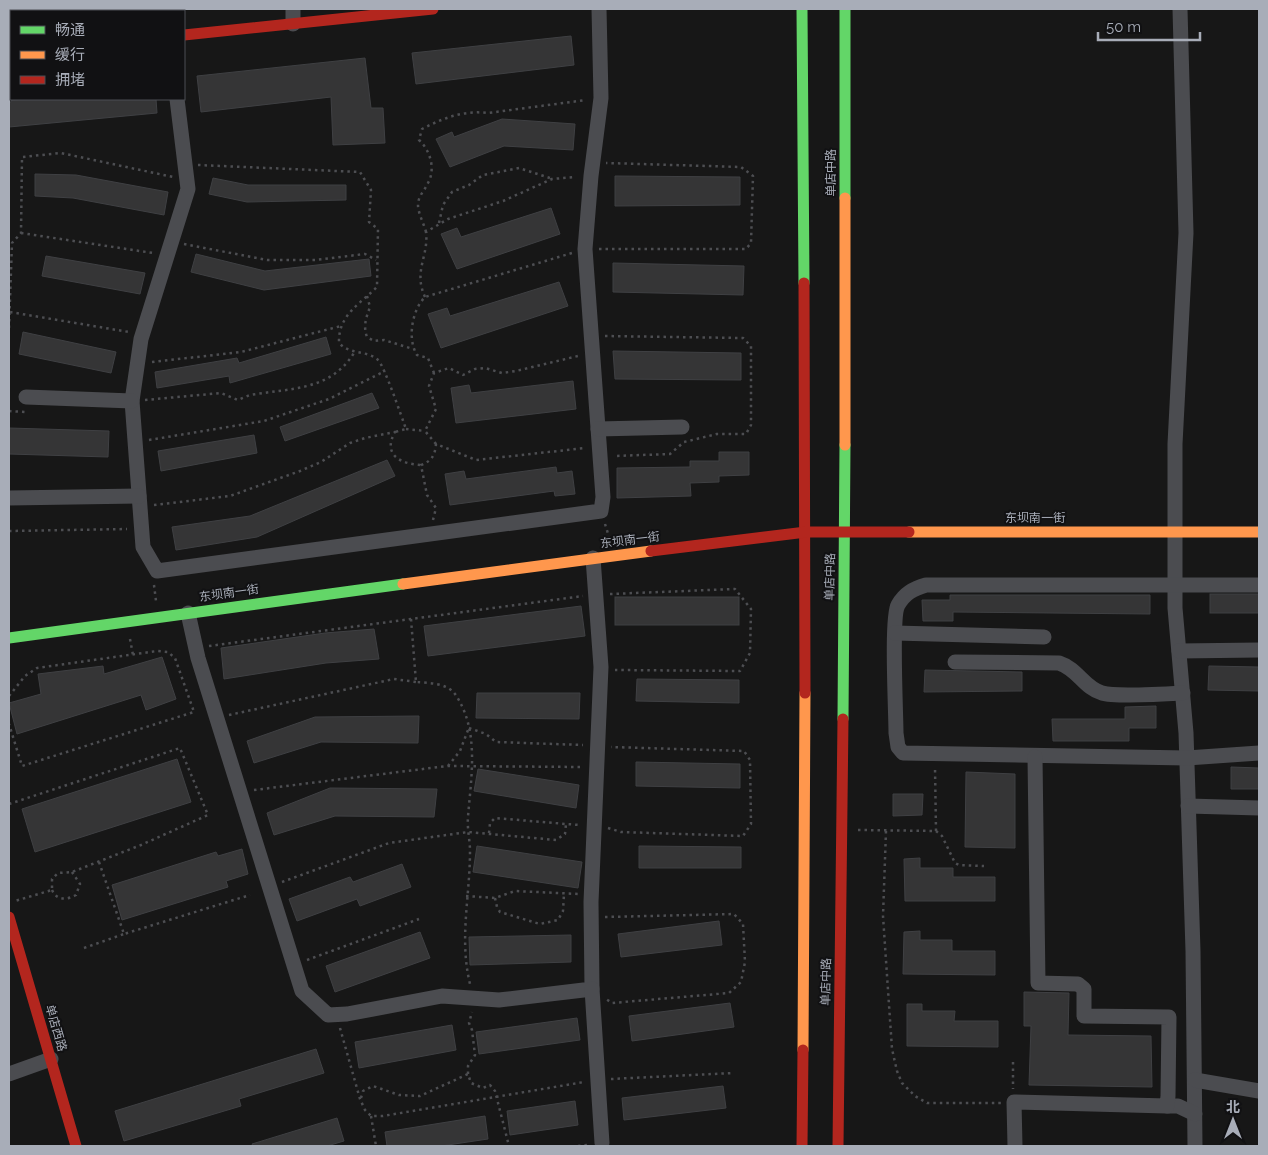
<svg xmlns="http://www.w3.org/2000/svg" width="1268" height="1155" font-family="Raleway,'Noto Sans SC',sans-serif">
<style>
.building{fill:#353536;stroke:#3f4043}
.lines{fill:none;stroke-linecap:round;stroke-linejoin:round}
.path{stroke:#4d4e52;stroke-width:2.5;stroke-dasharray:2.5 4;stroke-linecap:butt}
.street{stroke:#4b4c50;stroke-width:15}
.fast{stroke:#63d668;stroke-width:11}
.slow{stroke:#ff974d;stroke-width:11}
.jam{stroke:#b3261e;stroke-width:11}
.labels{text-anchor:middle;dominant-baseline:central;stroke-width:4;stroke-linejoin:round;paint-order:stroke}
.street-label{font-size:12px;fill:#a8adb8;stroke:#111113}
</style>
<rect width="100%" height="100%" fill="#171717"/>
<g class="building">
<path d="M571 36 574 65 416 84 412 53Z"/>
<path d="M365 58 371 108H383L385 143 333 145 331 97 201 112 197 76Z"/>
<path d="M26 99H156L157 113 9 127V104L12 100Z"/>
<path d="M502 119 575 124 573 150 504 146 450 167 436 139 452 132 454 137Z"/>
<path d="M35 174 76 175 168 192 164 215 73 198 35 196Z"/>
<path d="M615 176 740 177V205L615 206Z"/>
<path d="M213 178 248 185H346V200L247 202 209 194Z"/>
<path d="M551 208 560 234 457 269 441 234 457 228 461 237Z"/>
<path d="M196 254 265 271 369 259 371 276 264 290 191 272Z"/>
<path d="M46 256 145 273 140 294 42 276Z"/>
<path d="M613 263 744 266 743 295 613 292Z"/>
<path d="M559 282 568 306 441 348 428 314 447 308 450 316Z"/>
<path d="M23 332 116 352 111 373 19 354Z"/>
<path d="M326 337 331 354 230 383 229 376 157 388 155 372 237 358 239 363Z"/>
<path d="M613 351 741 353V380L615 379Z"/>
<path d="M573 381 576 409 456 423 451 388 469 385 471 393Z"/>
<path d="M372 393 379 408 285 441 280 427Z"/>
<path d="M9 428 109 431 108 457 9 454Z"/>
<path d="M254 435 257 453 161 471 158 451Z"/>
<path d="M719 452H749V475L719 476V482L690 483 691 496 617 498V468L690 467V461H719Z"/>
<path d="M387 460 395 476 257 537 176 550 172 527 250 516Z"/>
<path d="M556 467 557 473 572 471 575 494 555 496 554 491 450 505 445 474 464 471 466 479Z"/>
<rect x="1210" y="594" width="49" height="19"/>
<path d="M950 595H1150V614L953 612V621H923L922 600H950Z"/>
<rect x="615" y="597" width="124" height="28"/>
<path d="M581 606 585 636 428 656 424 626Z"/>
<path d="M374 629 379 659 326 663 224 679 221 648 325 633Z"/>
<path d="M162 657 176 699 146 710 141 695 17 734 9 703 41 694 38 674 103 666 104 674Z"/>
<path d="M1209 666 1259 667V691L1208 690Z"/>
<path d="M925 670 1022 672V691L924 692Z"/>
<path d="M637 679 739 680V703L636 701Z"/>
<path d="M477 693H580L579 719 476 718Z"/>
<path d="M1156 706V728H1129V741H1053L1052 719H1125V707Z"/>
<path d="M419 716 418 743 321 742 254 763 247 741 315 717Z"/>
<path d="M177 759 191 802 35 852 22 809Z"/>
<path d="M636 762 740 764V788L636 786Z"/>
<path d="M1231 767 1259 768V789H1231Z"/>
<path d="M478 769 579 785 576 808 474 791Z"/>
<path d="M966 772 1015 774V848L965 847Z"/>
<path d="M330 788 437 789 434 817 335 816 274 835 267 813Z"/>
<path d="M893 794H923L922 815 893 816Z"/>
<path d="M477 846 582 862 578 888 473 872Z"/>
<path d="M639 846 741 847V868H639Z"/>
<path d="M242 849 248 874 226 881 228 887 122 920 112 885 216 852 218 856Z"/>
<path d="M920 858V868H953V877H995V901H905L904 859Z"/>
<path d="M402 864 411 887 360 906 357 899 297 921 289 899 350 877 353 882Z"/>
<path d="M719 921 722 945 621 957 618 934Z"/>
<path d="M920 931V940H952V951H995V975L903 974 904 932Z"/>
<path d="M420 932 430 958 335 992 326 966Z"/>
<path d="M571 935V962L470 965 469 937Z"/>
<path d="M1024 992 1069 993 1068 1035 1151 1036 1152 1087 1029 1085 1031 1026H1024Z"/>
<path d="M730 1003 734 1027 632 1041 629 1016Z"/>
<path d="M907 1004H922V1011H955L954 1021H998V1047L907 1046Z"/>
<path d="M577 1018 580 1040 479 1054 476 1032Z"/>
<path d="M452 1025 456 1050 359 1068 355 1042Z"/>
<path d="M316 1049 324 1073 239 1099 241 1106 124 1141 115 1111Z"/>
<path d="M723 1086 726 1108 624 1120 622 1098Z"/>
<path d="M575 1101 578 1125 510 1135 507 1111Z"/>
<path d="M485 1116 488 1139 441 1146H387L385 1132Z"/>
<path d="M337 1118 344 1141 327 1146H253L252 1144Z"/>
</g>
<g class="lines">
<g class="path">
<path d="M198 165 360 172 371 190 369 222 378 229 377 287C360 304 338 315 339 343 350 355 367 350 378 360 384 365 402 418 406 429L395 432"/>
<path d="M439 223 443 205 452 192 469 185 483 175 519 168 550 178"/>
<path d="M426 232C424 224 418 213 418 205 418 196 425 190 428 183 436 169 430 150 419 140L422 129C443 118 464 110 488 113L586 100"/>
<path d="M21 233 153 253"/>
<path d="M184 244 267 260H315L365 254 376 260"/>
<path d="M599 249H746L751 243 753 176 741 167 606 163"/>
<path d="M367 296 370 307C366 318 363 326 367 337L374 341 384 340 413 349"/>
<path d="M425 297C413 271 429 256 426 232L448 219 503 201 552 179 576 177"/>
<path d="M10 312 129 332"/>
<path d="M9 328 12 243 21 233 22 157 61 153 173 177"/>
<path d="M605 336 743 338 751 346V425L746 434H717L684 442 670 454 614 456"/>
<path d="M152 362 241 352 341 326"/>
<path d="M434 373 428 358 417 355C407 339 412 310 425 297L572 253"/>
<path d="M145 400 221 393 238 400 250 395C291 388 330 391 354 353"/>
<path d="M9 411 25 412"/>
<path d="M406 429 425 431"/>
<path d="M149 440 264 421 329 399 385 371"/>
<path d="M436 444 425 431 436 409 429 386 434 373 449 368 463 375 475 369 485 368 502 373 516 371 578 356"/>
<path d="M154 505 230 496 300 471 321 462 350 443 365 438 395 432C382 455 401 464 421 465"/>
<path d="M433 520 436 508 427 495 421 465C432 461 435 455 436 444L476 460 585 448"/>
<path d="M605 524 610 540"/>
<path d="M9 531 127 529"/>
<path d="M154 585 156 601"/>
<path d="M610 594 735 589 751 609 750 653 740 671 615 670"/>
<path d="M411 619 416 682C429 683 447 683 455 694 480 730 471 777 468 817 467 829 470 840 470 851 470 897 459 939 470 984"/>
<path d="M130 639 133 655"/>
<path d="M209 646 583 596"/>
<path d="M9 696 25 676 37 668 157 651 168 652 175 658 194 712 22 766 9 724"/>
<path d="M229 715 394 679 416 682"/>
<path d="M469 728 486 734 496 742 583 745"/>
<path d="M448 766 460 751 468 730"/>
<path d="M254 790 447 766 584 767"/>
<path d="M9 804 180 748 208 815 141 845 72 872 58 873 52 879V890L15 901"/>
<path d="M608 828 621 832 743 836 751 824 750 760 744 751 611 747"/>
<path d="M858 830 936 831 935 767"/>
<path d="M886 831 883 916 892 1049 897 1071 902 1083 915 1096 927 1103H1002"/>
<path d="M936 831 942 836 955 863 959 865 984 866"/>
<path d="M489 833 490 823 495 818 566 824"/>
<path d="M99 862 124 934 250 895"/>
<path d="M282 882 389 843 468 832 556 840 565 834 566 824 580 825"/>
<path d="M52 890C57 901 67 900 76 895L80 884 72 872"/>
<path d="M466 896 495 898 515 891 579 894"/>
<path d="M495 898 497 907 500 912 540 924 558 920 563 911 564 894"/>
<path d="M605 917 734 914 743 924 745 962 741 982 729 993 612 1003 606 999"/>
<path d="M84 948 124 934"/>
<path d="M307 960 419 919"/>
<path d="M340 1028 360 1099 365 1110 371 1116H383L584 1082"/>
<path d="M1013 1062V1089"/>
<path d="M468 1074V1066L475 1055 472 1030 469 1023 472 1012"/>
<path d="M611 1079 733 1073"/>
<path d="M361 1098 363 1091 373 1086 399 1095 420 1096 468 1074 471 1083 483 1088 490 1085 495 1091 509 1146"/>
<path d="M371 1116 376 1146"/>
<path d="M578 1146 588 1145"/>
</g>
<g class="street">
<path d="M293 9V24"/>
<path d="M1180 9 1186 233 1175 444V608L1186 733 1193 951 1195 1146"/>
<path d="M177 99 188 189 141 339 132 401 143 547 157 571 601 511 603 497 585 249 591 176 601 98 599 9"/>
<path d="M26 397 132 401"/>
<path d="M598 429 682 427"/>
<path d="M9 498 139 496"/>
<path d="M1259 585H926C913 589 905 593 898 605 891 617 896 713 896 733L898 747 903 753 1187 758 1259 753"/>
<path d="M188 613 198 658 302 991 328 1015 347 1014 442 996 499 1000 592 989 591 902 601 667 593 558"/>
<path d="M895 633 1044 637"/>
<path d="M1179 651 1259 650"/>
<path d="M955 662 1059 663C1078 669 1084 688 1102 693 1115 697 1166 694 1183 693"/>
<path d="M1188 806 1259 808"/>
<path d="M592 989 602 1143"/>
<path d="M9 1074 51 1059"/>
<path d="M1195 1080 1259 1091"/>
<path d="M1167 1106H1178L1195 1114"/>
<path d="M1015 1146 1014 1102 1167 1106 1168 1096 1169 1017 1084 1016V989L1078 984 1038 983 1035 757"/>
</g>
<g class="fast">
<path d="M802 9 804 283"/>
<path d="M845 9V198"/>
<path d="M9 57 11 56"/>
<path d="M9 638 403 584"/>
<path d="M843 719 845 445"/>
</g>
<g class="slow">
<path d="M845 198V445"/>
<path d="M909 532H1259"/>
<path d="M403 584 651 551"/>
<path d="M803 1050 805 693"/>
</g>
<g class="jam">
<path d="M184 35 433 9"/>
<path d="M804 283 805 693"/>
<path d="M651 551 806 532H909"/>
<path d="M9 917 76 1146"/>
<path d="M802 1146 803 1050"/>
<path d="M838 1146 843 719"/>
</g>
</g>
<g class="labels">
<g class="street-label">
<text transform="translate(831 173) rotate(-90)">单店中路</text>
<text x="1035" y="518">东坝南一街</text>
<text transform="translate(630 540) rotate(-7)">东坝南一街</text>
<text transform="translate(830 577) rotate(-89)">单店中路</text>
<text transform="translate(229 593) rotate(-8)">东坝南一街</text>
<text transform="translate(826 982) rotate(-89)">单店中路</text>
<text transform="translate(56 1028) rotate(74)">单店西路</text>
</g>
</g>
<rect width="1268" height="1155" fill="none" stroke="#a8adb8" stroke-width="20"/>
<rect x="10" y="10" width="175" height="90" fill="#111113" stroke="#4d4f55"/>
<rect x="20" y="26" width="25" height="8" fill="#63d668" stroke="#4d4f55"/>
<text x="55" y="35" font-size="15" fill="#a8adb8">畅通</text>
<rect x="20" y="51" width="25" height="8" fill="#ff974d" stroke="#4d4f55"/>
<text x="55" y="60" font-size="15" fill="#a8adb8">缓行</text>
<rect x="20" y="76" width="25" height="8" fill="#b3261e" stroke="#4d4f55"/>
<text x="55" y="85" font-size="15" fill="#a8adb8">拥堵</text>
<g transform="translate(1233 1120)" stroke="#111113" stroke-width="4" paint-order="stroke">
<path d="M0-4L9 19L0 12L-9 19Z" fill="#a8adb8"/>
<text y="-8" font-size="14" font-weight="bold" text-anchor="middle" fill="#a8adb8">北</text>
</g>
<path d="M1098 32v8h102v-8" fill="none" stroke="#a8adb8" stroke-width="2.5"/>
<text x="1106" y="32" font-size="15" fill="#a8adb8" stroke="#111113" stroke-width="4" paint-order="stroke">50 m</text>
</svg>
